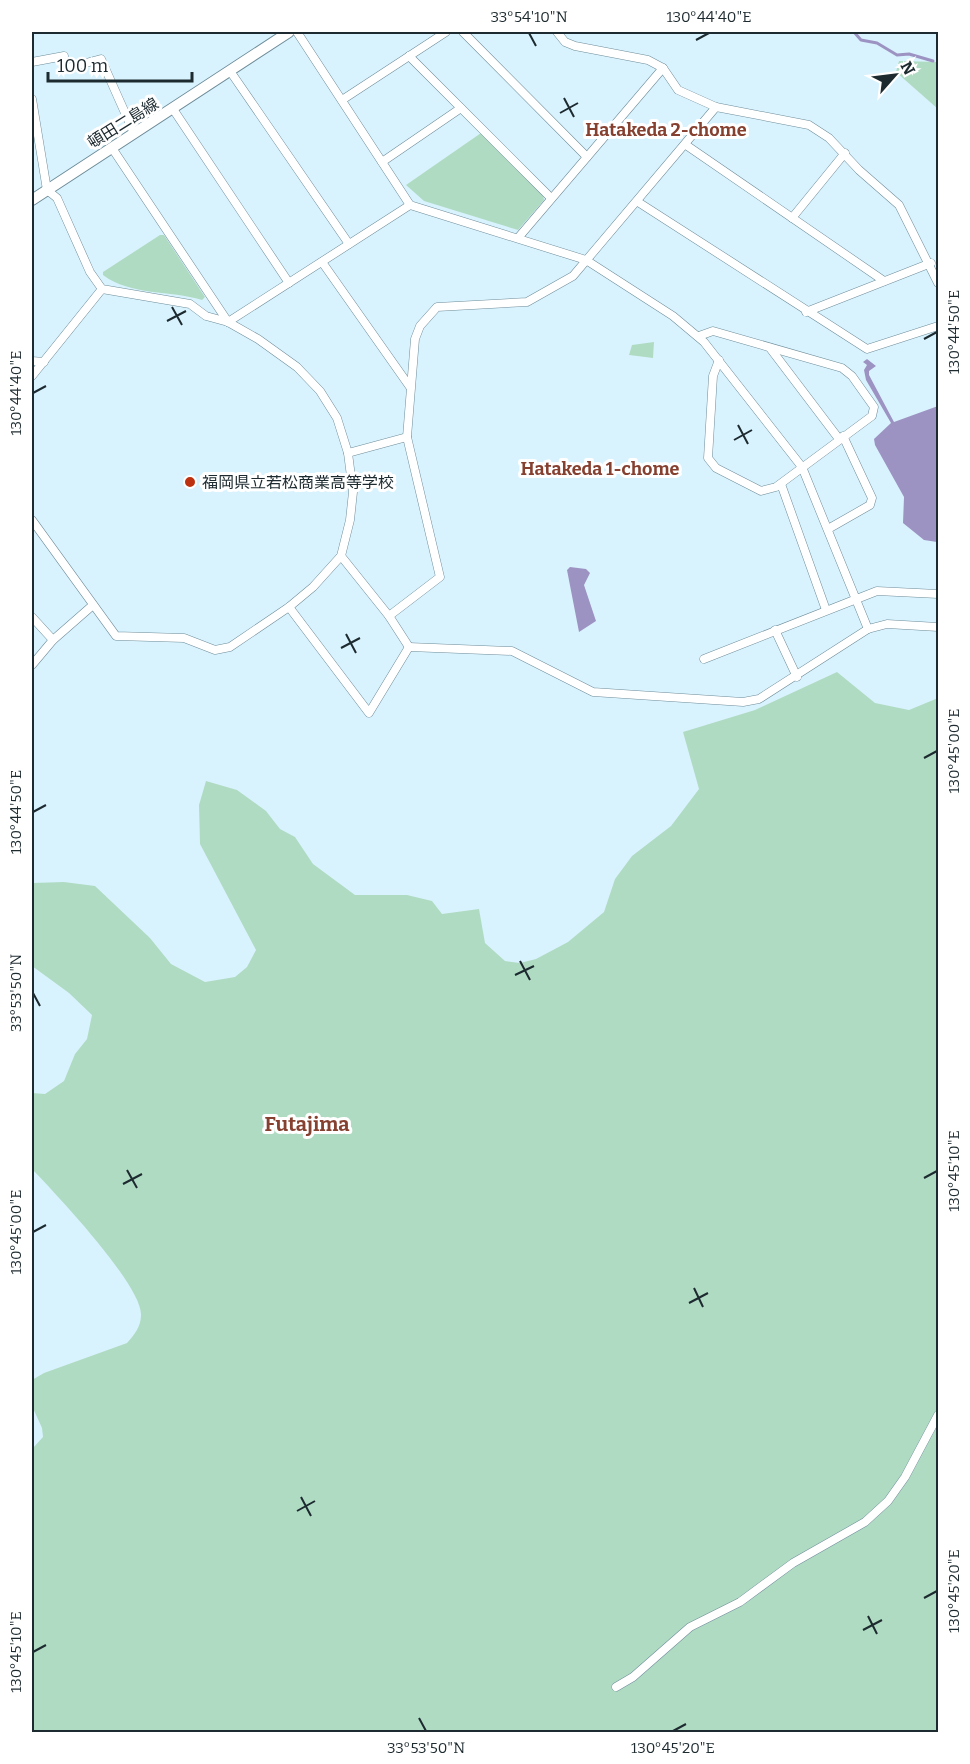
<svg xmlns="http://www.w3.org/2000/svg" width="970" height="1764" font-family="Bitter,'Noto Sans JP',serif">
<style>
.green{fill:#b0dbc3}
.water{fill:#9d93c3}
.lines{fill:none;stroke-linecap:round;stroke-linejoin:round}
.stream{stroke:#9d93c3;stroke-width:3}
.minor-casing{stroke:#6e8d9a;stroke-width:9}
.secondary-casing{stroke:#6e8d9a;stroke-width:12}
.minor{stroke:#fff;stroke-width:8}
.secondary{stroke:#fff;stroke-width:10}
.ticks{fill:none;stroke:#1d2a2f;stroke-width:2}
.poi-dot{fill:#bc3110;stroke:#fff;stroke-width:2}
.labels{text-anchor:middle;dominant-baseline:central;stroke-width:6;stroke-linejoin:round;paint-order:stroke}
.street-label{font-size:16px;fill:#1d2a2f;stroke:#fff}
.poi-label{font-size:16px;fill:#1d2a2f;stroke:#fff;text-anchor:start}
.neighbourhood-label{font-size:18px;font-weight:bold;fill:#864030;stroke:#fff}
.quarter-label{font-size:20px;font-weight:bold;fill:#864030;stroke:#fff}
.neatline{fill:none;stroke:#1d2a2f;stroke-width:2}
.ticks-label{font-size:15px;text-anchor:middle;fill:#1d2a2f}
</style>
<rect width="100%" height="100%" fill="#d9f3fe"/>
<g class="green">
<path d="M899 61 938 62V109L896 72Z"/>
<path d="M481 133 543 195 544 200 518 230 424 201 406 185Z"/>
<path d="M160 235H164L205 297 202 300C170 290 131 296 103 275V272Z"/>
<path d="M654 342 653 358 629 355 632 345Z"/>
<path d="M837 672 875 703 909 710 938 698V1732H32V1449L43 1437 42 1428 32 1406V1380L44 1373 127 1343C134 1335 141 1327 141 1315 142 1285 55 1193 32 1169V1093L45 1094 64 1081 75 1054 87 1039 92 1015 69 993 32 966V883L64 882 95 886 150 938 171 964 205 982 235 977 247 967 256 950 200 844 199 805 206 781 237 790 266 811 280 829 295 837 313 864 355 895H407L432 901 442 914 479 909 485 943 505 961 520 963 536 959 568 942 604 912 615 879 632 856 671 826 699 789 683 732 755 710Z"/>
</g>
<g class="water">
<path d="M867 359 876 366 869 371V375L894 422 938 406 937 542 924 540 903 523 904 497 875 445 874 439 891 423 866 380 864 370 867 365 863 362Z"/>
<path d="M570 567 586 569 590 573 584 585 596 621 579 632 567 570Z"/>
</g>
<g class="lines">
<path class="stream" d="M854 32 861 40 877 43 897 55 909 54 933 61"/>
<g class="minor-casing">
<g id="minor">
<path d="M297 32 410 205 586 260 673 316 704 342 802 467 868 629"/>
<path d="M463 32 587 157"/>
<path d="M557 32 565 42 575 46 648 60 663 68 678 90 716 107 809 125 829 138 859 170 899 205 938 283"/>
<path d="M409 56 551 198"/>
<path d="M32 62 64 56 63 69 101 59 134 133"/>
<path d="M230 71 349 244"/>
<path d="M32 99 47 190 57 198 90 272 102 289 190 304 206 316 228 322 258 339 297 367 320 391 337 418 348 453 353 492 350 520 341 556 313 587 289 607 230 647 215 650 184 638 116 636 32 520"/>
<path d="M342 100 446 32"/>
<path d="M173 109 289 283"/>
<path d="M686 145 884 281"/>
<path d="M112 148 228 322"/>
<path d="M382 162 461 108"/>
<path d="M638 202 867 349 938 326"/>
<path d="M792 218 845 153"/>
<path d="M518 238 663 68"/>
<path d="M322 262 410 387"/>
<path d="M806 312 931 263"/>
<path d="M228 322 410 205"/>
<path d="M699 336 713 331 842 368 852 376 874 407 872 416 776 487 761 491 716 468 708 458 713 376 719 360"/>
<path d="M770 348 839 439"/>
<path d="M32 361 44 362"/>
<path d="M32 376 102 289"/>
<path d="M348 453 407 437"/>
<path d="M781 484 826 610"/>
<path d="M828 529 870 505 872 498 843 436"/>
<path d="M341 556 389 616 409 647"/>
<path d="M289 607 369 713 409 647"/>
<path d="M389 616 440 577 407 437 415 339 420 326 437 307 527 302 573 276 716 107"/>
<path d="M32 617 53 640"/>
<path d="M775 630 797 677"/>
<path d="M409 647 512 651 593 692 743 702 759 699 868 629 887 624 938 627"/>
<path d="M704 659 877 591 938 594"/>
<path d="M32 665 53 640 93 605"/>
<path d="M616 1687 633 1677 690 1627 740 1602 793 1563 865 1522 888 1501 905 1477 938 1415"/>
</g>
</g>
<g class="secondary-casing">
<path id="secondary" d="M32 200 289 32"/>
</g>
<use href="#minor" class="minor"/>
<use href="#secondary" class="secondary"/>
</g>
<path class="ticks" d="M529 33 536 46M696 40 709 33M564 98 574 117M560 113 578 103M172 307 182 325M167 321 186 311M924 339 937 332M33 393 46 386M738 425 748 444M734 440 752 430M346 634 356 653M341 648 360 638M924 758 937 751M33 812 46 805M520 961 530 980M515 975 534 966M33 993 40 1006M127 1170 137 1188M924 1178 937 1171M123 1184 142 1174M33 1232 46 1225M694 1288 703 1307M689 1303 708 1293M301 1497 311 1516M297 1511 315 1501M924 1598 937 1591M868 1616 877 1634M863 1630 882 1620M33 1652 46 1645M419 1718 426 1731M673 1731 686 1724"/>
<circle class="poi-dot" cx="190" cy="482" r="6"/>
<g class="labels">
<g class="street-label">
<text transform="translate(123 123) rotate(-32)">頓田二島線</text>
</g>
<g class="poi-label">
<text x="202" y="482">福岡県立若松商業高等学校</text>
</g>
<g class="neighbourhood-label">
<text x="666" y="130">Hatakeda 2-chome</text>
<text x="600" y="469">Hatakeda 1-chome</text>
</g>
<g class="quarter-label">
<text x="307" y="1124">Futajima</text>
</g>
</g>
<rect width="970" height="1764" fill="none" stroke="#ffffff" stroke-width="66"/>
<g transform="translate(895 75) rotate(62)" stroke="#ffffff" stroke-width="4.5" paint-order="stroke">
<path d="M0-4.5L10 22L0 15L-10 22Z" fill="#1d2a2f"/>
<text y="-9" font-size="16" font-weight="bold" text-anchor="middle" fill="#1d2a2f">N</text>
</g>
<path d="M48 72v9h144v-9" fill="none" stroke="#1d2a2f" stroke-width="3"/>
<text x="57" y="72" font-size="18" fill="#1d2a2f" stroke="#ffffff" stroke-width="4.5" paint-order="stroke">100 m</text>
<rect x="33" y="33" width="904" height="1698" class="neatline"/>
<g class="ticks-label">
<text x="529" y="22">33°54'10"N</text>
<text x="709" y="22">130°44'40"E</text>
<text transform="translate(954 332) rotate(-90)" y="5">130°44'50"E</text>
<text transform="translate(16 393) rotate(-90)" y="5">130°44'40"E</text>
<text transform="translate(954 751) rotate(-90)" y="5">130°45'00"E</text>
<text transform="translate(16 812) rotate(-90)" y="5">130°44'50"E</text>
<text transform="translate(16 993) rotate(-90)" y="5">33°53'50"N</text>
<text transform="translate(954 1171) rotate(-90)" y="5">130°45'10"E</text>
<text transform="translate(16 1232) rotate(-90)" y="5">130°45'00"E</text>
<text transform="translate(954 1591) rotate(-90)" y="5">130°45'20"E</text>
<text transform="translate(16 1652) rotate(-90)" y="5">130°45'10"E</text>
<text x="426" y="1753">33°53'50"N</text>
<text x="673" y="1753">130°45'20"E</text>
</g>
</svg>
